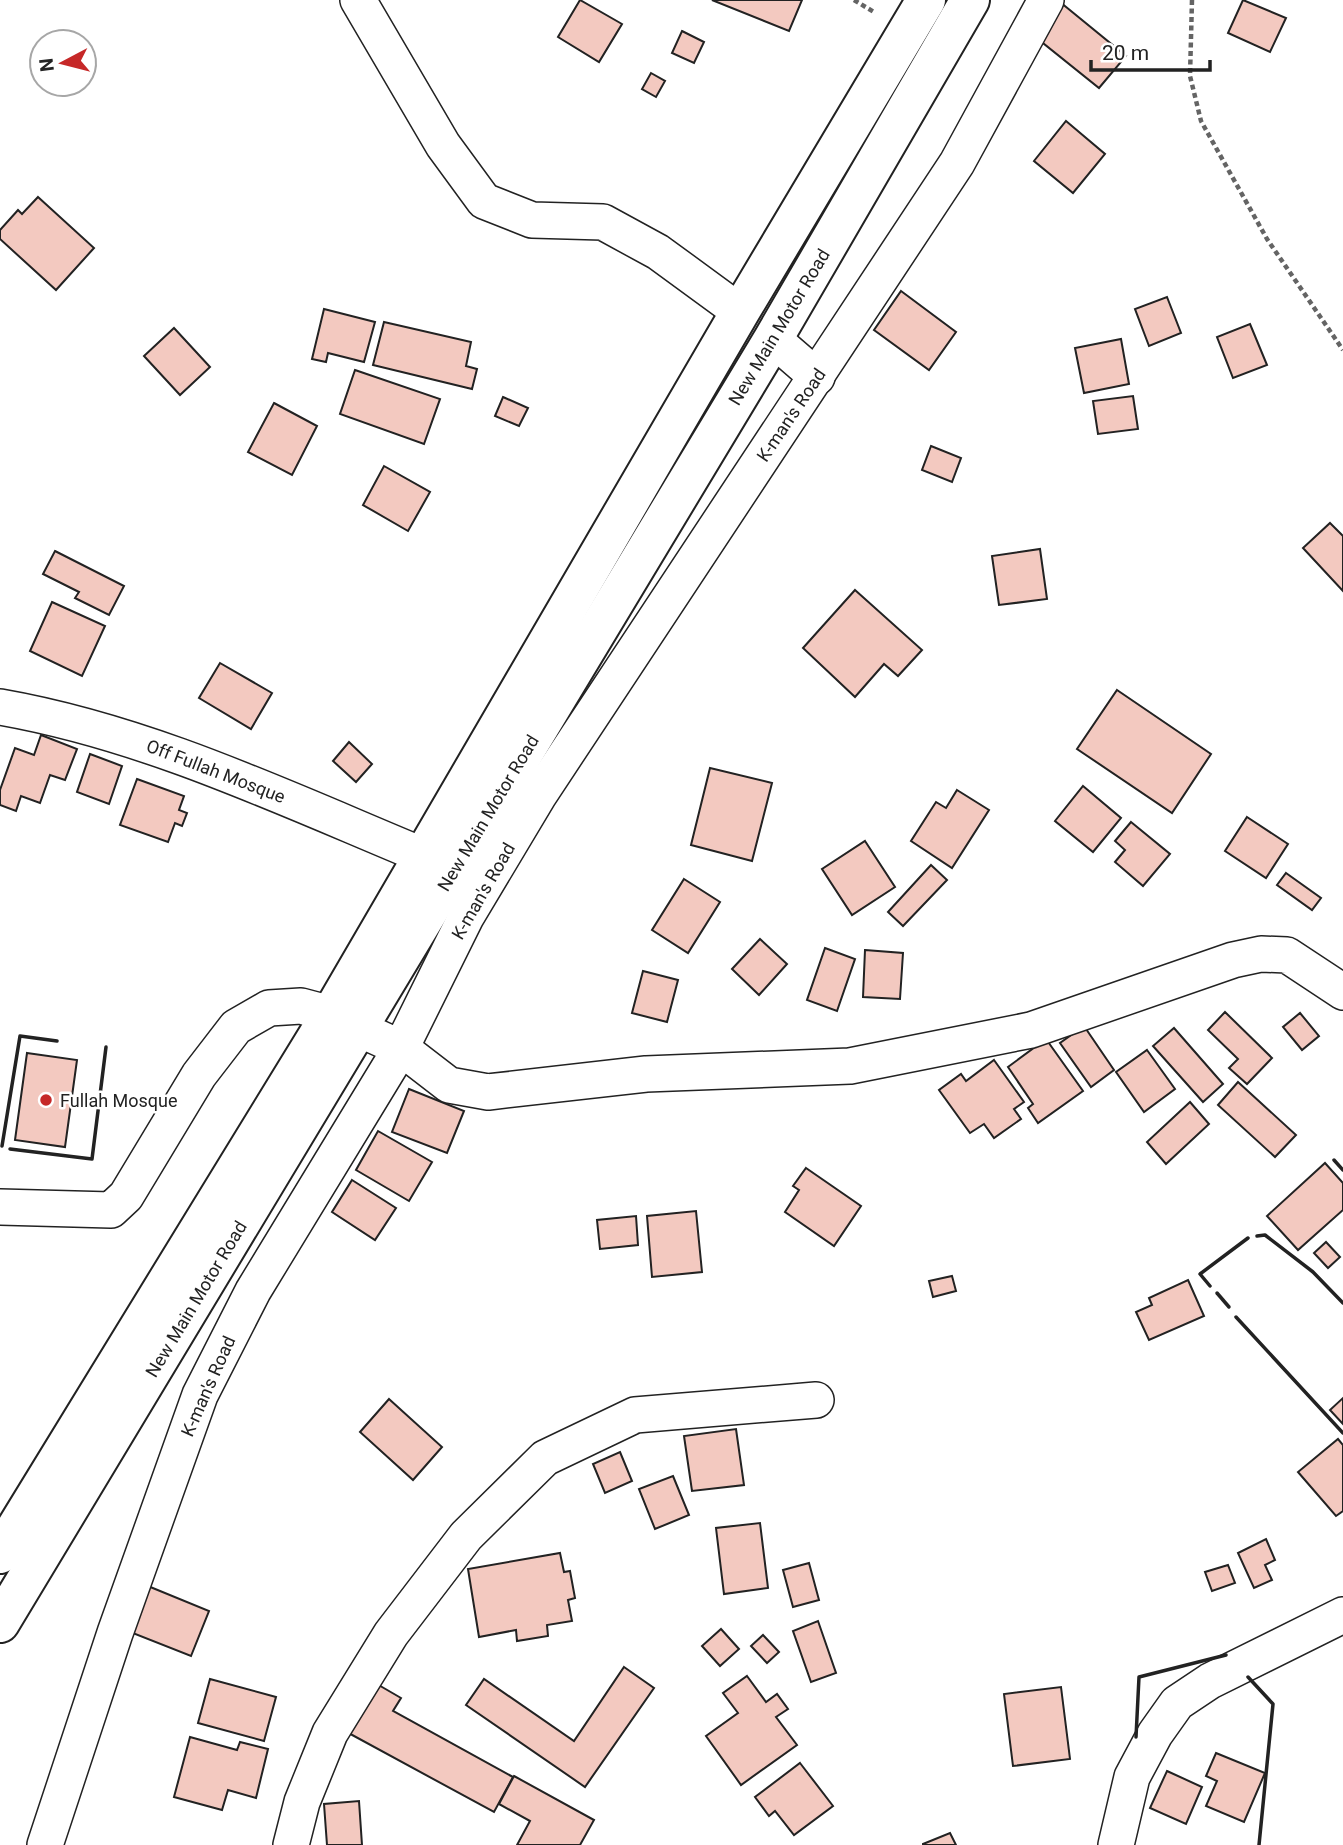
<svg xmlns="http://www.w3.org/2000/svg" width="1343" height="1845" font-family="Roboto,sans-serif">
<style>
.building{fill:#f3c9c0;stroke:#222;stroke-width:2}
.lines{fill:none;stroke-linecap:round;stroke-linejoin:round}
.minor-casing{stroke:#222;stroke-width:38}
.trunk-casing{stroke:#222;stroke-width:42}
.path{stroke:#646464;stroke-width:4.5;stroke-dasharray:5 3.5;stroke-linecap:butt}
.minor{stroke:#fff;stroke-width:35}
.trunk{stroke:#fff;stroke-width:38}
.wall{stroke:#222;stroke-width:3.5}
.poi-dot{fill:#c62828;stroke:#fff;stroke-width:2.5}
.labels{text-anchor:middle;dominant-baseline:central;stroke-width:5;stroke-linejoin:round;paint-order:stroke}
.street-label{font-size:18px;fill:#222;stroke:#fff}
.poi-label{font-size:18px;fill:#222;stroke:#fff;text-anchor:start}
</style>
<rect width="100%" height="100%" fill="#fff"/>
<g class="building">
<path d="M580 0 622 24 599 62 558 37Z"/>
<path d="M712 0H802L789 31Z"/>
<path d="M1243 0 1286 18 1270 52 1228 33Z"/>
<path d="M1060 2 1126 56 1099 88 1033 35Z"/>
<path d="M682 31 704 42 694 63 672 53Z"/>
<path d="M651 73 665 81 656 97 642 89Z"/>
<path d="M1066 121 1105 154 1073 193 1034 161Z"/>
<path d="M38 197 94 248 56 290 0 239V230L18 210 22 214Z"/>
<path d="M901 291 956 332 929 370 874 330Z"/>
<path d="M1167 297 1181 333 1149 346 1135 309Z"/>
<path d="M324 309 375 322 364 362 328 353 326 362 312 359Z"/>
<path d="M384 322 471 342 466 366 477 369 472 389 373 365Z"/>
<path d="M1250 324 1267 365 1233 378 1217 337Z"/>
<path d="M174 328 210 367 180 395 144 356Z"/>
<path d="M1121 339 1129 384 1084 393 1075 348Z"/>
<path d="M355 370 440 399 424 444 340 414Z"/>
<path d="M1133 396 1138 429 1098 434 1093 401Z"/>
<path d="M503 397 528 408 519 426 495 416Z"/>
<path d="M274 403 317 426 292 475 248 452Z"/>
<path d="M931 446 961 458 952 482 922 470Z"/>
<path d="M384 466 430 492 408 531 363 505Z"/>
<path d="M1330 523 1343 536V591L1303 548Z"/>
<path d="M1040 549 1047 599 999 605 992 556Z"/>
<path d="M55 551 124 586 109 615 75 598 79 592 43 574Z"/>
<path d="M855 590 922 650 898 676 884 664 855 697 803 648Z"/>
<path d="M52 602 105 626 82 676 30 651Z"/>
<path d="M220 663 272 693 251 729 199 698Z"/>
<path d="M1117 690 1211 754 1172 813 1077 749Z"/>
<path d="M41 735 77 749 65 780 50 775 40 803 21 796 16 811 0 805V790L15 748 34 755Z"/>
<path d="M349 742 372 764 356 782 333 761Z"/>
<path d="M90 754 122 766 109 804 77 792Z"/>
<path d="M710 768 772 783 752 861 691 845Z"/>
<path d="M137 779 184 796 179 810 187 813 182 826 175 823 168 842 120 825Z"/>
<path d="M1083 786 1121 818 1093 852 1055 821Z"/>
<path d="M957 790 989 810 952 868 911 841 936 802 946 808Z"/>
<path d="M1247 817 1288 844 1266 878 1225 851Z"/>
<path d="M1131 822 1170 854 1143 886 1115 862 1125 850 1115 841Z"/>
<path d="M865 841 895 887 852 915 822 869Z"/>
<path d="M931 865 947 880 903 926 888 912Z"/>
<path d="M1286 873 1321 898 1312 910 1277 885Z"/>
<path d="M684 879 720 902 688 953 652 930Z"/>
<path d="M760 939 787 964 759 995 732 969Z"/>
<path d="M825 948 855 959 837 1011 807 1000Z"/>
<path d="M865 950 903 953 900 999 863 997Z"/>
<path d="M643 971 678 980 667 1022 632 1013Z"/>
<path d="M1225 1012 1272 1058 1247 1084 1229 1068 1238 1059 1208 1030Z"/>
<path d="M1300 1013 1319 1036 1302 1050 1283 1027Z"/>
<path d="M1084 1026 1114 1070 1091 1087 1060 1043Z"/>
<path d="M1174 1028 1223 1084 1203 1102 1153 1046Z"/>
<path d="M1046 1039 1083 1091 1038 1123 1028 1108 1033 1104 1008 1067Z"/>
<path d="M1147 1050 1175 1089 1144 1112 1116 1072Z"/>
<path d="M27 1053 77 1060 65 1147 15 1140Z"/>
<path d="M994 1060 1024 1102 1014 1109 1021 1119 994 1138 984 1124 970 1133 939 1090 961 1074 966 1081Z"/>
<path d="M1238 1082 1296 1135 1275 1157 1218 1105Z"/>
<path d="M409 1089 464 1111 447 1153 392 1132Z"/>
<path d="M1190 1102 1209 1124 1166 1164 1147 1142Z"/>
<path d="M378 1131 432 1162 409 1201 356 1170Z"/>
<path d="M1325 1163 1343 1183V1210L1298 1250 1267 1216Z"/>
<path d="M806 1168 861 1206 834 1246 785 1212 799 1190 793 1186Z"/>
<path d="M352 1180 396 1208 375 1240 332 1212Z"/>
<path d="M696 1211 702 1272 652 1277 647 1216Z"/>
<path d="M636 1216 638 1245 600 1249 597 1220Z"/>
<path d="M1326 1242 1340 1257 1328 1268 1314 1253Z"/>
<path d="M952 1276 956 1291 933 1297 929 1281Z"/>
<path d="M1188 1280 1204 1316 1149 1340 1136 1312 1152 1305 1149 1298Z"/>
<path d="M1343 1398V1424L1330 1410Z"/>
<path d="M389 1399 442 1447 413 1480 360 1432Z"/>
<path d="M736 1429 744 1485 692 1491 684 1436Z"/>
<path d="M1338 1439 1343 1445V1511L1336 1516 1298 1472Z"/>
<path d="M620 1452 632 1481 605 1493 593 1464Z"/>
<path d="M673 1476 689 1515 655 1529 639 1489Z"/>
<path d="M760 1523 768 1588 724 1594 716 1528Z"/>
<path d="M1266 1539 1275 1560 1265 1565 1272 1580 1254 1588 1238 1553Z"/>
<path d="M560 1553 564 1572 570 1571 575 1598 568 1600 572 1621 547 1625 548 1636 517 1641 516 1630 479 1637 468 1569Z"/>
<path d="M809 1563 819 1600 793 1607 783 1570Z"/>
<path d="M1228 1565 1235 1583 1212 1591 1205 1572Z"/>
<path d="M143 1584 209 1611 191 1656 125 1630Z"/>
<path d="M818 1621 836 1673 811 1682 793 1631Z"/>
<path d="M721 1629 739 1649 720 1666 702 1646Z"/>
<path d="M763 1635 779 1652 767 1663 751 1646Z"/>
<path d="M624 1667 654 1688 585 1787 466 1705 484 1679 574 1741Z"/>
<path d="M747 1676 766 1702 777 1694 788 1709 776 1717 797 1745 741 1785 706 1736 738 1713 723 1693Z"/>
<path d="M210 1679 276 1697 264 1741 198 1723Z"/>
<path d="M370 1680 401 1698 393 1711 513 1777 494 1812 343 1730Z"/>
<path d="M1061 1687 1070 1759 1013 1766 1004 1694Z"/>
<path d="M190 1737 237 1750 240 1742 268 1749 256 1798 228 1790 222 1810 174 1797Z"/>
<path d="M1216 1753 1265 1773 1244 1822 1206 1806 1217 1781 1206 1776Z"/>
<path d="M800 1763 833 1806 794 1835 775 1811 769 1816 755 1797Z"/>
<path d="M1167 1771 1202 1787 1186 1824 1150 1808Z"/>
<path d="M514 1776 594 1820 580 1845H517L530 1821 499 1804Z"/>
<path d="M359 1801 362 1845H327L324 1804Z"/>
<path d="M950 1833 956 1845H923V1844Z"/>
</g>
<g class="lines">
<g class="minor-casing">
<g id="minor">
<path d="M358 0 443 145 484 201 532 220 603 222 658 252 740 312"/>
<path d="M773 339 817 377"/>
<path d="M0 707C149 733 286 799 424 856"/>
<path d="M359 1029 401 1048 449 1085 488 1092 646 1074 850 1066 1031 1030 1233 960 1261 954 1287 955 1343 992"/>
<path d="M0 1207 111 1210 126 1196 199 1075 236 1027 269 1008 301 1006 331 1014"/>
<path d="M45 1845 115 1633 200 1395 253 1291 401 1048 466 917 539 795 957 163 1046 0"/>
<path d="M291 1845 302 1802 330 1733 391 1634 466 1536 545 1458 635 1415 816 1400"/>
<path d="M1116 1845 1132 1777 1155 1734 1177 1703 1210 1681 1343 1615"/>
</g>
</g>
<g class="trunk-casing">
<g id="trunk">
<path d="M0 1554 331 1014 740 312 926 0"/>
<path d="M0 1623 773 339 970 0"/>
</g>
</g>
<g class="path">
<path d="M854 0 874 12"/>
<path d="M1192 0 1190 76 1201 121 1267 239 1343 350"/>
</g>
<use href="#minor" class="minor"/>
<use href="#trunk" class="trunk"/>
<g class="wall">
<path d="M2 1146 20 1036 57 1041"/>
<path d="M10 1149 92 1159 106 1047"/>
<path d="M1334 1160 1343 1170"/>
<path d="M1257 1236 1265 1235 1313 1272 1343 1303"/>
<path d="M1210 1286 1200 1274 1248 1238"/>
<path d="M1217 1293 1229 1307"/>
<path d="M1236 1317 1343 1433"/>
<path d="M1248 1677 1273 1704 1259 1845"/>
<path d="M1136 1737 1139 1677 1226 1655"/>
</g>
</g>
<circle class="poi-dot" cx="46" cy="1100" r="7"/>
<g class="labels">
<g class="street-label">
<text transform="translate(779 327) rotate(-59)">New Main Motor Road</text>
<text transform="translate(791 415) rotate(-56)">K-man's Road</text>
<text transform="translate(216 771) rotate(21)">Off Fullah Mosque</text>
<text transform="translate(488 813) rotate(-59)">New Main Motor Road</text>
<text transform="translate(483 891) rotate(-60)">K-man's Road</text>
<text transform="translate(196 1299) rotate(-59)">New Main Motor Road</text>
<text transform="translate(208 1386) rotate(-66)">K-man's Road</text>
</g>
<g class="poi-label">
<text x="60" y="1100">Fullah Mosque</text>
</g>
</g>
<g transform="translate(63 63) rotate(263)"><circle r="33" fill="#ffffff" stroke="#a7a7a7" stroke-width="2"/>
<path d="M0-5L12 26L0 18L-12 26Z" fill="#c62828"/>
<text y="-10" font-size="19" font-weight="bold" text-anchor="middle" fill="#222222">N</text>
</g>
<path d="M1091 60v10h119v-10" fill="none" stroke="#222222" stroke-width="3.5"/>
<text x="1102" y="60" font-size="21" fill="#222222" stroke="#ffffff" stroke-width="5" paint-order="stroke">20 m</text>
</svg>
